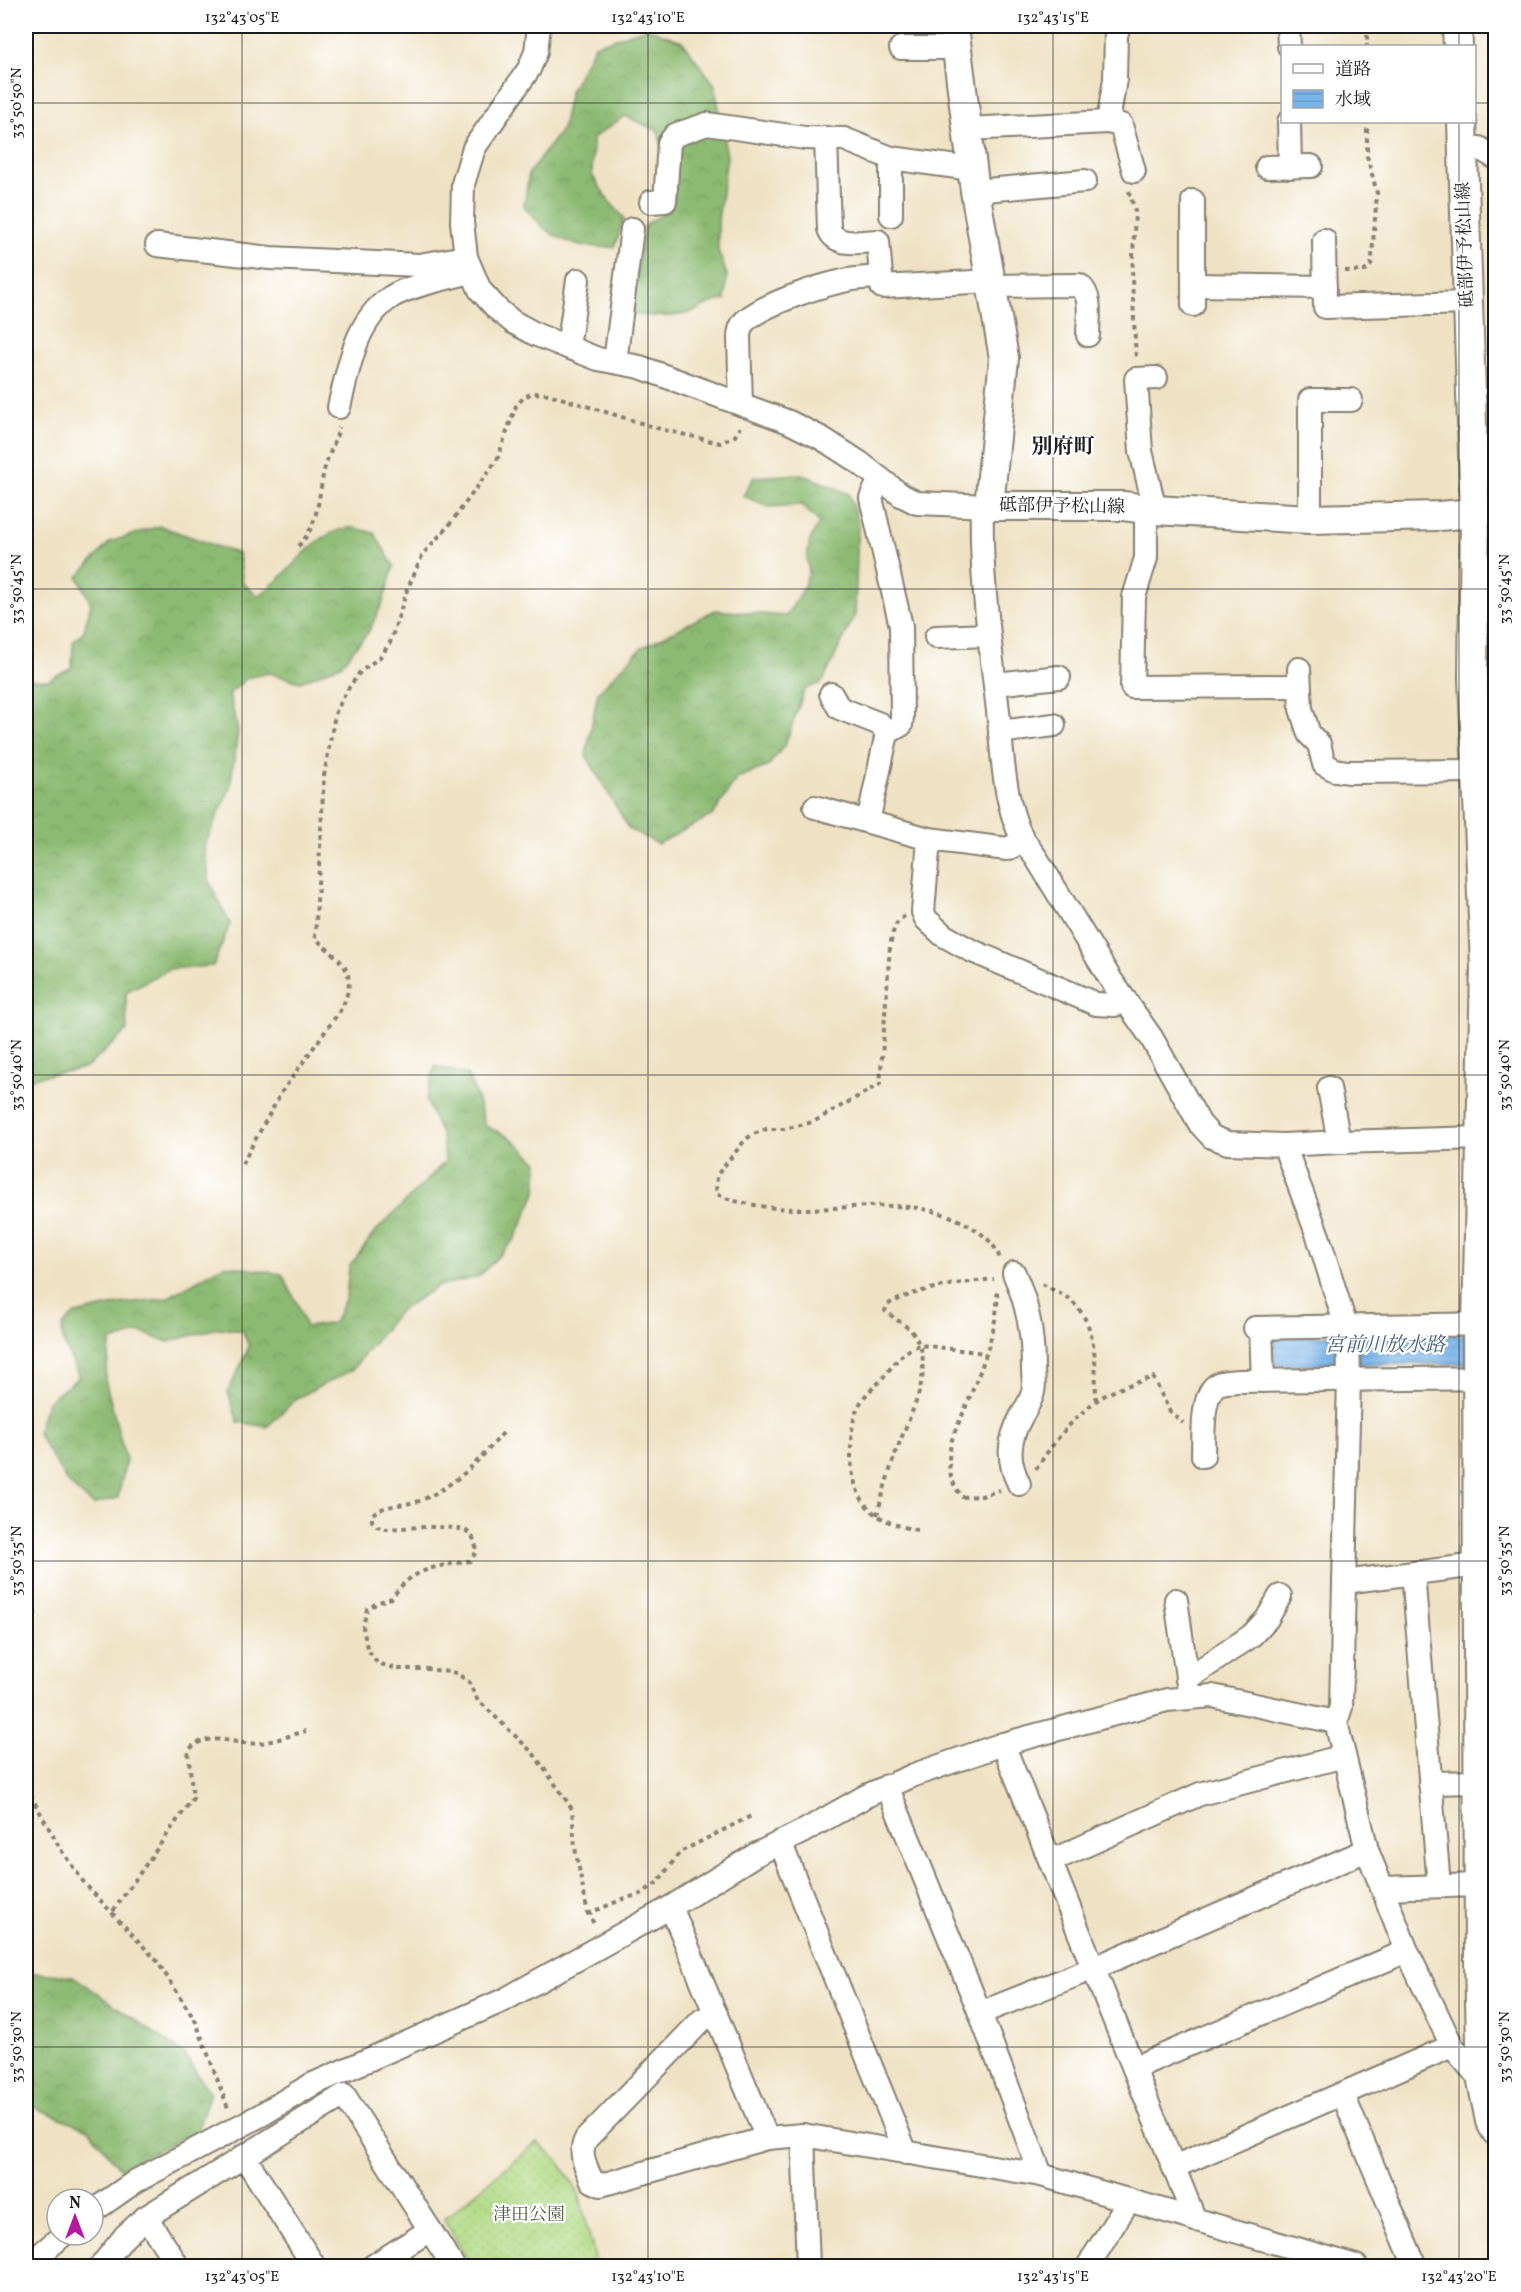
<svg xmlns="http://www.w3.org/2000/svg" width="1521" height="2292" font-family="Vollkorn,'Noto Serif JP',serif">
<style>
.grass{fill:url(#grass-dots);stroke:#667b50;stroke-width:1.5}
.forest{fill:url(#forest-crowns);stroke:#546b47;stroke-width:1.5}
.water{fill:url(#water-rules);stroke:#4a6883;stroke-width:1.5}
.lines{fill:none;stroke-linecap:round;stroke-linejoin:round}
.minor-casing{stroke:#867f70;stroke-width:26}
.major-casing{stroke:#867f70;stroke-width:32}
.path{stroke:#867f70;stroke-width:4;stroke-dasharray:4.5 4.5;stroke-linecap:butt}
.minor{stroke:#fff;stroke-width:22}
.major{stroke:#fff;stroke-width:28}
.ticks{fill:none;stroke:#1c1c1c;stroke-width:1.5;stroke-opacity:0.45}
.labels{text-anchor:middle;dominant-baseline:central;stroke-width:4.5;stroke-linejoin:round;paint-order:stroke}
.street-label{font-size:18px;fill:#1c1c1c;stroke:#fff}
.park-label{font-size:18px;fill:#505e41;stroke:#fff}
.water-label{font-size:20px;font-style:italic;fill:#456079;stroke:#fff}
.quarter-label{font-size:21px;font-weight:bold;fill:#1c1c1c;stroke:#fff}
.neatline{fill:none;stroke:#1c1c1c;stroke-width:2}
.ticks-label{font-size:15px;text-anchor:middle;fill:#1c1c1c}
</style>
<defs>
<pattern id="grass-dots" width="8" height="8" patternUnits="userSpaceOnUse" patternTransform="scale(1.5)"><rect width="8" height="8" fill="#b1da85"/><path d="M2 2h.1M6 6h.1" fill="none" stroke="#98ba72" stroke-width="1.8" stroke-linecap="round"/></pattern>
<pattern id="forest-crowns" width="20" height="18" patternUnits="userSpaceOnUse" patternTransform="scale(1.5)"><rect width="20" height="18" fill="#8cba72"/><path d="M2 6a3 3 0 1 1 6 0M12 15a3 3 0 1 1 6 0" fill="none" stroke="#789f62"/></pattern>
<pattern id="water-rules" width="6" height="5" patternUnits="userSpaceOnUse" patternTransform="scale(1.5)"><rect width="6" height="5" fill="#78b4ea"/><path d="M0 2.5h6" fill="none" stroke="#679ac8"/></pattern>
</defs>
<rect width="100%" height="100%" fill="#fff"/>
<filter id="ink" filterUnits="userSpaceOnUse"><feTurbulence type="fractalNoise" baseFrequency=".0167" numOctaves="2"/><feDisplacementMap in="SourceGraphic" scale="12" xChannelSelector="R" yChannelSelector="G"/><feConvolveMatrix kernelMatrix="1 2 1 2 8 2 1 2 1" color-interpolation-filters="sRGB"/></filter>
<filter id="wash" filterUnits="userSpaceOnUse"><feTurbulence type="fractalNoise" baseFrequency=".008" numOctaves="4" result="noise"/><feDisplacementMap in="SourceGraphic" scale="24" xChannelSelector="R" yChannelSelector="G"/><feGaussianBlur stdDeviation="1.35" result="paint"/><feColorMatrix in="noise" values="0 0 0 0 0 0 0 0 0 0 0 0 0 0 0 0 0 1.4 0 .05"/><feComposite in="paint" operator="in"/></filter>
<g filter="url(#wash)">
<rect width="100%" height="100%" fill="#efe2c4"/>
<path class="grass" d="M537 2142 559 2161 579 2194 597 2266H471L444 2219Z"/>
<g class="forest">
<path d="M646 28 682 41 715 85 727 157 718 220V250L727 275 725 300C712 301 705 306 694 311 674 319 652 316 631 314L642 238 646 224 669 211 674 197 658 131 625 116 593 138 592 175 609 201 624 218 615 247C592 248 566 246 547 230 538 224 531 213 524 206L529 173 562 129 570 91 595 45Z"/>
<path d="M802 474 849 494 858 523 855 615 822 683 805 689 785 745 768 766 737 778 713 815 658 844 629 829 586 755 598 692 641 648 715 610 786 616 800 595 809 573 807 559 810 540 819 522 801 505 769 507 743 496 754 477Z"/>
<path d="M160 526 239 554 243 583 258 596C289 577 309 535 347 528 354 526 366 531 374 533L394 566 383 602 369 631 341 665 300 682 269 673 247 678 229 694 238 731 230 788 204 847 210 883 230 924 213 966 169 969 126 992 127 1031 86 1068 26 1079V679L48 680 72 668 73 642 84 631 91 604 78 577 110 542Z"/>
<path d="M435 1066 467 1075 477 1097 485 1126 511 1138 538 1162 536 1193 515 1239 478 1277 438 1286 398 1312 352 1370 297 1398 267 1427 238 1422 228 1392 249 1347 243 1331 218 1328 168 1342 140 1332 111 1341 105 1380 126 1460 118 1498 93 1505 67 1482 37 1433 47 1402 79 1377 63 1341 62 1326 75 1314 119 1304 167 1298 224 1265 282 1274 298 1305 306 1327 334 1323 346 1297 349 1267 375 1232 445 1162 442 1137 426 1100Z"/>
<path d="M26 1972 73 1976 184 2054 210 2093 197 2131 120 2169 89 2129 38 2109 26 2101Z"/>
</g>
<path class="water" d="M1495 1334V1364L1274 1365 1275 1336Z"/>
</g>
<g filter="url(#ink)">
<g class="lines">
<g class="minor-casing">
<g id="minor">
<path d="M539 26 536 52 529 69 474 148 463 184 462 222 466 257 480 290 497 309 513 322 537 335 598 359 640 367 789 422 823 439 860 463 901 495 917 503 989 506"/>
<path d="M1288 26 1289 46"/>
<path d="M901 48H958"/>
<path d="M1108 122 1121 125 1134 171"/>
<path d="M1289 122 1290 167"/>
<path d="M967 129 1108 122 1115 79 1116 35 1119 26"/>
<path d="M826 138 829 229C836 248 861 241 878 241L882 287 991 281"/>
<path d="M1463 147 1479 148 1496 158"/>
<path d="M891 158V215"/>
<path d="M1267 167 1311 166"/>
<path d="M975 191 1085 181"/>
<path d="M1193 201V305"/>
<path d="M651 202 665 201 669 143 675 135 707 124 805 138 844 139 891 158 972 169"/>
<path d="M1324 240 1325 307 1468 303"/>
<path d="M157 245 270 258 419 265 466 257"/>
<path d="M1193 285 1325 287"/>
<path d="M992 286 1079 285C1093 295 1088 319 1088 335"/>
<path d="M568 347 578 280"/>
<path d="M615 362 632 229"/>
<path d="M741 404 739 338C739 331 740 326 745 321 764 304 819 286 843 281 855 278 868 278 880 277"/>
<path d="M339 407C349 367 355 321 391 297 410 285 449 278 471 272"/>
<path d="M880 479 871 498 901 626 902 717 901 725 887 733"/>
<path d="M982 506C980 575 990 642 998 711 1002 748 1003 789 1016 824 1020 837 1029 848 1037 859L1111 980 1151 1037 1200 1124 1212 1137 1228 1143 1284 1145 1339 1142 1481 1138"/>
<path d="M1146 509V558L1134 597 1132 687 1299 686"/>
<path d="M1155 510 1141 451 1136 379 1156 378"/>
<path d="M1475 513 1496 512"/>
<path d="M1310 519V400H1351"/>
<path d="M936 637 989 635"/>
<path d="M1299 669 1301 709 1309 734 1319 744 1324 764 1335 770 1348 772 1477 771"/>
<path d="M995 684 1059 677"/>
<path d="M831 694 839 708 880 724 887 733 868 822"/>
<path d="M1000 732 1054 725"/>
<path d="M815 807 929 839 1007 849 1024 841"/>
<path d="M929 839 923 912 926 919 943 935 970 950 1096 1004 1115 1005 1126 1001"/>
<path d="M1329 1088 1339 1142"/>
<path d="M1284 1145 1318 1236 1348 1333 1349 1378 1341 1707 1336 1722 1367 1850 1407 1951 1452 2046 1482 2081H1491"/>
<path d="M1014 1273C1028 1305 1033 1334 1033 1369 1033 1376 1035 1385 1033 1392 1031 1401 1025 1410 1021 1417 1008 1441 1007 1460 1019 1484"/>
<path d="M1255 1328 1496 1324"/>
<path d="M1261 1328 1263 1381"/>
<path d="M1203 1456C1204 1439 1200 1394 1218 1384 1223 1382 1231 1382 1237 1381L1496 1378"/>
<path d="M1413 1573 1439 1886"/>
<path d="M1344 1582 1477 1565H1496"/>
<path d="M1176 1600 1189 1691"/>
<path d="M1187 1679 1251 1636 1267 1619 1280 1596"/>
<path d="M1003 1744 1195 2220"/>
<path d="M1430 1783 1479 1782"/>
<path d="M887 1786 980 2013 1041 2175"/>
<path d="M780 1842 906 2153"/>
<path d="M1051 1861 1200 1794 1344 1756"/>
<path d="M1382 1888 1479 1885"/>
<path d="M671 1907 767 2138 803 2135 1041 2175 1356 2266"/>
<path d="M980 2013 1094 1968 1367 1850"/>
<path d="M716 2014 702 2020 586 2139C578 2155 586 2166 592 2181L601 2185 767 2138"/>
<path d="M1134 2068 1407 1951"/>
<path d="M1343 2095 1415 2266"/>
<path d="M803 2135 808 2266"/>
<path d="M244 2156 314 2266"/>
<path d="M1174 2167 1452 2046"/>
<path d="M93 2211 136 2181 261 2115 311 2085 504 2000 671 1907 755 1855 804 1831 866 1796 914 1775 1003 1744 1167 1700 1212 1696 1336 1722"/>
<path d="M146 2217 178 2266"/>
<path d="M27 2266 63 2235"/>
<path d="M101 2266 125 2236 146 2217 344 2095 453 2266"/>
<path d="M373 2266 430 2230"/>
<path d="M1088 2266 1129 2200"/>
</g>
</g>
<g class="major-casing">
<g id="major">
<path d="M954 26 975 191 1004 358 989 506H1123L1155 510 1310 519 1439 516 1475 513"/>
<path d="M1457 26 1458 46"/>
<path d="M1462 122 1475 513 1473 678 1485 967 1477 1324 1479 1961 1482 2081 1490 2121 1496 2131"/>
</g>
</g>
<g class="path">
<path d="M1367 26V46"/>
<path d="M1129 191 1135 211 1132 278 1136 360"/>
<path d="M1345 271H1365L1371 265 1372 256 1377 193 1367 156V122"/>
<path d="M298 546C320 526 318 493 325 467 329 453 336 441 339 427"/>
<path d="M905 916C893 923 893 933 890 946L880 1084 813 1122 784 1129H767L753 1134 745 1140 717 1175 716 1193C727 1200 738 1202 750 1204 824 1221 902 1186 970 1226 984 1235 995 1243 1000 1259"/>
<path d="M242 1164 281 1093 342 1008C359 969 342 963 315 938L324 776 335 714 346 692 360 672 380 657 390 643 407 590 423 554 450 524 497 460 516 406 524 397 533 393 548 394 660 429 720 443 735 436 740 427"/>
<path d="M1042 1284C1051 1289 1062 1293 1070 1300 1099 1324 1095 1367 1096 1401"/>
<path d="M997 1292C1000 1326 977 1380 964 1411 959 1423 951 1437 950 1450 947 1468 951 1483 962 1497L982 1496 1000 1490"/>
<path d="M503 1433C479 1461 458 1483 424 1499 409 1506 381 1504 372 1515V1521L377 1526 385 1529C402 1528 451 1524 466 1531 474 1535 475 1543 477 1551L470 1561C438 1566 411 1568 392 1598L379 1602 367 1609 363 1627 367 1648 377 1663 398 1669H428L456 1673 468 1681 477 1699 533 1753 560 1791 572 1809 575 1848 588 1914 595 1925"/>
<path d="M1036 1469C1052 1444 1072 1419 1096 1401 1112 1389 1134 1384 1153 1377L1169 1410 1183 1423"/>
<path d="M877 1515C884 1489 891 1464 901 1439 913 1408 930 1379 920 1345L985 1353"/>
<path d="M917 1530C867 1521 850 1496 851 1447 851 1433 853 1414 861 1402 866 1393 876 1386 883 1378 893 1365 903 1350 920 1345L911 1330 885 1311 887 1305C917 1288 959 1283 994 1279"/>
<path d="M26 1614 37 1613"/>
<path d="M26 1787 61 1850 85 1884 157 1961 196 2022 228 2108"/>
<path d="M113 1911 193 1798 188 1751C207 1728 237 1747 260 1743 276 1741 291 1735 306 1731"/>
<path d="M588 1914 623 1899 641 1894 658 1882 680 1852 751 1816"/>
</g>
<use href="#minor" class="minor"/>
<use href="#major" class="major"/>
</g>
</g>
<path class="ticks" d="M242 26V2266M648 26V2266M1053 26V2266M1459 26V46M26 103H1282M1474 103H1496M1459 122V2266M26 589H1496M26 1075H1496M26 1561H1496M26 2047H1496"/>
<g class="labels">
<g class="street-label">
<text transform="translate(1466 245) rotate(-92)">砥部伊予松山線</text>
<text transform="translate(1062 507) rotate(1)">砥部伊予松山線</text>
</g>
<g class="park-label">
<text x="529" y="2215">津田公園</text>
</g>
<g class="water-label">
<text x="1385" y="1346">宮前川放水路</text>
</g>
<g class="quarter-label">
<text x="1063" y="447">別府町</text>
</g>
</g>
<rect width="1521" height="2292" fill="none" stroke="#fff" stroke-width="66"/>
<rect x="1281" y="45" width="195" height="78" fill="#ffffff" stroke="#a4a4a4" stroke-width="1.5"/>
<rect x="1293" y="64" width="30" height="9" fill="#ffffff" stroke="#a4a4a4" stroke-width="1.5"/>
<text x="1335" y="75" font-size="18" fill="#1c1c1c">道路</text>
<rect x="1293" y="90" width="30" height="18" fill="url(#water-rules)" stroke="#a4a4a4" stroke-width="1.5"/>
<text x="1335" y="105" font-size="18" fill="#1c1c1c">水域</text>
<g transform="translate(75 2217)"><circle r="28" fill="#ffffff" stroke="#a4a4a4" stroke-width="1.5"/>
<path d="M0-4.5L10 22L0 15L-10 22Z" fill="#b5179e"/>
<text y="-9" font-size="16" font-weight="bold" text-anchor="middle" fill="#1c1c1c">N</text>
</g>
<rect x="33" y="33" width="1455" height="2226" class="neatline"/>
<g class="ticks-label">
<text x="242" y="22">132°43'05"E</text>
<text x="648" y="22">132°43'10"E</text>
<text x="1053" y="22">132°43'15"E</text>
<text transform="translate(16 103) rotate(-90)" y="5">33°50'50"N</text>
<text transform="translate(16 589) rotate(-90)" y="5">33°50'45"N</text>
<text transform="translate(1504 589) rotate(-90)" y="5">33°50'45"N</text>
<text transform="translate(16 1075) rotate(-90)" y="5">33°50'40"N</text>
<text transform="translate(1504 1075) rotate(-90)" y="5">33°50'40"N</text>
<text transform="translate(16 1561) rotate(-90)" y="5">33°50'35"N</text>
<text transform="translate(1504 1561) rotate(-90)" y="5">33°50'35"N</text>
<text transform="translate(16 2047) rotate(-90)" y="5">33°50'30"N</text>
<text transform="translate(1504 2047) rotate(-90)" y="5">33°50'30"N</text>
<text x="242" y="2281">132°43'05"E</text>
<text x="648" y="2281">132°43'10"E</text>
<text x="1053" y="2281">132°43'15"E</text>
<text x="1459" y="2281">132°43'20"E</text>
</g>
</svg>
